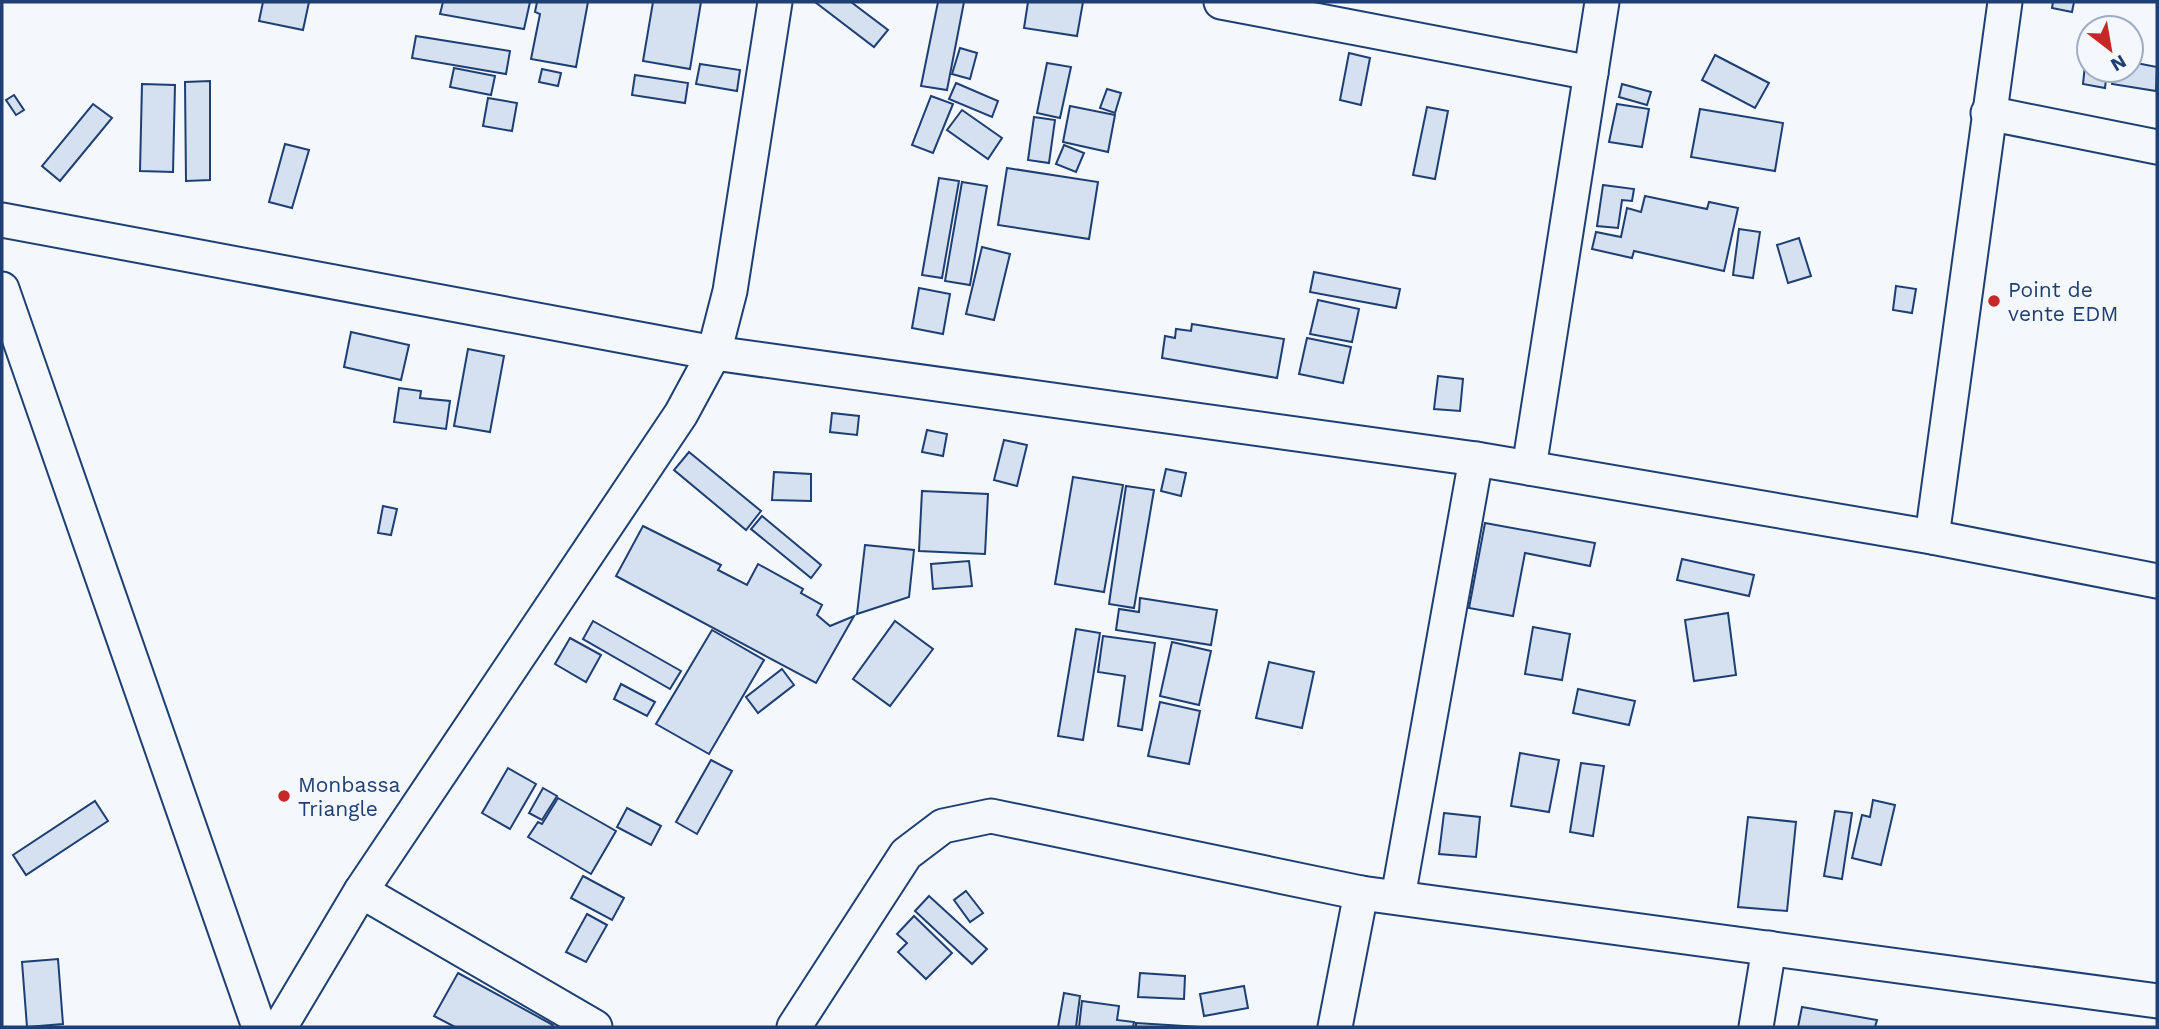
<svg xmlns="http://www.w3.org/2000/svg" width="2159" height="1029" font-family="'Work Sans',sans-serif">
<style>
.building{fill:#d5e0f0;stroke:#1d3f73;stroke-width:2}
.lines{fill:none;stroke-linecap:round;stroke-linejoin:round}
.street-casing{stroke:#1d3f73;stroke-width:37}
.street{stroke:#f4f7fb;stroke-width:33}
.poi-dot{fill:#c62828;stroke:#f4f7fb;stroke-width:2.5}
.labels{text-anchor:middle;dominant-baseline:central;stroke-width:5;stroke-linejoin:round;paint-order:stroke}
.poi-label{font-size:21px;fill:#1d3f73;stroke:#f4f7fb;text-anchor:start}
</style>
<rect width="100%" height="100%" fill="#f4f7fb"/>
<g class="building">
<path d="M263 2H309L303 30 259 21Z"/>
<path d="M443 2H530L524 29 440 14Z"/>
<path d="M537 2H588L576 67 531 59 540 14 535 12Z"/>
<path d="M653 2H701L690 69 643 61Z"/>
<path d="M815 2H851L888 30 874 47Z"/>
<path d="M938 2H964L947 90 921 86Z"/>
<path d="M1028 2H1083L1077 36 1024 28Z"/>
<path d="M2053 2H2074L2072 12 2052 8Z"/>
<path d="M416 36 510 51 506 74 412 58Z"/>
<path d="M960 48 977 53 970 79 952 74Z"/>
<path d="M1349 53 1370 58 1361 105 1340 100Z"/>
<path d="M1715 55 1769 83 1755 108 1702 80Z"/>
<path d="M2131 62 2157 67 2156 91 2112 84 2115 70H2131Z"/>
<path d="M1047 63 1071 67 1060 118 1037 113Z"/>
<path d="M700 64 740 70 737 91 696 84Z"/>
<path d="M2085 65H2089V70H2107L2105 88 2083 84Z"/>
<path d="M454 68 495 76 491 95 450 87Z"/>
<path d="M542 69 561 73 558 86 539 82Z"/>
<path d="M635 75 688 83 685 103 632 95Z"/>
<path d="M210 81V180L186 181 185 82Z"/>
<path d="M956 83 998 101 992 117 949 99Z"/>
<path d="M142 84 175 85 173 172 140 171Z"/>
<path d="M1622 84 1651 92 1647 105 1619 97Z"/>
<path d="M1107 89 1121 93 1115 113 1100 108Z"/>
<path d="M14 95 24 110 16 115 6 100Z"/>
<path d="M931 96 953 104 933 153 912 145Z"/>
<path d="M488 98 517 103 512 131 483 126Z"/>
<path d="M93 104 112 118 60 181 42 166Z"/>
<path d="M1617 104 1649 109 1642 147 1609 142Z"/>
<path d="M1070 106 1115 115 1108 152 1063 142Z"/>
<path d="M1427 107 1448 111 1435 179 1413 175Z"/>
<path d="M1700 109 1783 123 1775 171 1691 157Z"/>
<path d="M962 110 1002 138 988 159 947 130Z"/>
<path d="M1034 117 1055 120 1049 163 1028 160Z"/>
<path d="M285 144 309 150 292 208 269 202Z"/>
<path d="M1064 145 1084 153 1076 172 1056 164Z"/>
<path d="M1007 168 1098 182 1089 239 998 225Z"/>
<path d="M939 178 959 181 942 278 922 275Z"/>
<path d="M962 182 987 186 970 285 945 281Z"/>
<path d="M1603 185 1634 189 1632 201 1622 200 1618 228 1597 226Z"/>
<path d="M1645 196 1707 209 1709 202 1738 208 1724 271 1634 251 1632 258 1592 249 1596 232 1621 237 1627 208 1641 212Z"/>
<path d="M1739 229 1760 232 1753 278 1733 275Z"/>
<path d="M1799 238 1811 276 1788 283 1777 245Z"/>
<path d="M982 247 1010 254 994 320 966 314Z"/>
<path d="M1314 272 1400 289 1396 308 1310 292Z"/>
<path d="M1896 286 1916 289 1912 313 1893 310Z"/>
<path d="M919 288 950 294 943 334 912 328Z"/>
<path d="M1318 300 1359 309 1352 342 1310 334Z"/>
<path d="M1192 324 1284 339 1277 378 1162 358 1165 336 1175 338 1176 329 1191 331Z"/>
<path d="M351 332 409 345 401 380 344 367Z"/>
<path d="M1307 338 1351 347 1343 383 1299 374Z"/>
<path d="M468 349 504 356 490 432 454 426Z"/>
<path d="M1438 376 1463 379 1460 411 1434 409Z"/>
<path d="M399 388 421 391 420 398 450 401 446 429 394 422Z"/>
<path d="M832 413 859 416 857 435 830 432Z"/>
<path d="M927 430 947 434 943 456 922 452Z"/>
<path d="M1004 440 1027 445 1017 486 994 480Z"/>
<path d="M689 452 761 511 746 530 674 470Z"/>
<path d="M1166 469 1186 473 1181 496 1161 491Z"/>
<path d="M774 472 811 474V501L772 500Z"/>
<path d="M1073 477 1123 485 1104 592 1055 584Z"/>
<path d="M1126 486 1154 490 1134 608 1109 604Z"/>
<path d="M922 491 988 494 985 554 919 551Z"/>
<path d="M383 506 397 509 391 535 378 533Z"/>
<path d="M762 516 821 565 811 578 751 529Z"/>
<path d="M1485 523 1595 543 1590 566 1525 553 1513 616 1469 608Z"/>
<path d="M643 526 721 565 718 570 747 585 758 564 803 589 801 593 822 605 817 615 830 626 854 616 816 683 616 576Z"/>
<path d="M865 545 914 550 909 597 857 614Z"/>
<path d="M1682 559 1754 575 1749 596 1677 580Z"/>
<path d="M969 561 972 586 933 589 931 564Z"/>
<path d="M1140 598 1217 610 1211 645 1116 630 1119 609 1139 612Z"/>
<path d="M1728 613 1736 675 1694 681 1685 620Z"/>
<path d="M593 621 681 671 670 689 583 639Z"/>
<path d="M895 621 933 649 890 706 853 679Z"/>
<path d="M1533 627 1570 634 1562 680 1525 674Z"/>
<path d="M1076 629 1100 633 1083 740 1058 736Z"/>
<path d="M712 630 764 660 709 754 656 724Z"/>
<path d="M1103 636 1155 643 1142 730 1118 726 1125 676 1098 672Z"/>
<path d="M570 638 601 655 586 682 555 664Z"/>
<path d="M1172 642 1211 651 1199 705 1160 696Z"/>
<path d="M1269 662 1314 672 1302 728 1256 718Z"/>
<path d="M782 669 794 685 758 713 746 697Z"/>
<path d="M621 684 655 702 647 716 614 699Z"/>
<path d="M1578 689 1635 701 1629 725 1573 713Z"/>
<path d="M1160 702 1200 711 1189 764 1148 756Z"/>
<path d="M1520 753 1559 760 1549 812 1511 806Z"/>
<path d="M711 760 732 771 697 834 676 822Z"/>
<path d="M1581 763 1604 766 1593 836 1570 832Z"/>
<path d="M508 768 536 784 510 829 482 813Z"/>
<path d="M543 788 557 796 542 820 529 813Z"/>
<path d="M558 798 616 831 591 874 528 837 538 822 542 824Z"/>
<path d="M1873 800 1895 805 1881 865 1852 858 1862 815 1870 817Z"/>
<path d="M95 801 108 821 26 875 13 855Z"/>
<path d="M627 808 661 826 651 845 617 827Z"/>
<path d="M1835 811 1852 813 1842 879 1824 876Z"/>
<path d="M1444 813 1480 817 1476 857 1439 854Z"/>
<path d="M1748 817 1796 822 1787 911 1738 907Z"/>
<path d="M583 876 624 898 612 920 571 898Z"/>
<path d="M966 891 983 913 970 922 954 900Z"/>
<path d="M929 896 987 949 972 964 915 911Z"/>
<path d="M587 914 607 925 586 962 566 952Z"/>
<path d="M914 916 952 953 926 979 898 952 907 943 897 934Z"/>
<path d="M58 959 63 1024 27 1027 22 962Z"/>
<path d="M458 973 553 1025 551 1027H455L434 1016Z"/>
<path d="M1140 973 1185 976 1184 999 1138 997Z"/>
<path d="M1244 986 1248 1008 1204 1016 1200 994Z"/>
<path d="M1064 993 1080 996 1076 1027H1058Z"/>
<path d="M1082 1001 1119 1006 1117 1020 1134 1022 1133 1027H1079Z"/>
<path d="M1802 1007 1877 1020 1875 1027H1798Z"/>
<path d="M1136 1023 1200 1027H1136Z"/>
</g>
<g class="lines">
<g class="street-casing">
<g id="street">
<path d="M1221 2 1591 73"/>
<path d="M1988 113 2157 147"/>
<path d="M2 220 714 353 1476 459 1932 537 2157 581"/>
<path d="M2 289 259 1027"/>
<path d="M1529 468 1602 2"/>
<path d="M1932 537 2005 2"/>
<path d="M361 891 595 1027"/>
<path d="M1398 897 1476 459"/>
<path d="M280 1027 361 891 681 414 714 353 730 291 775 2"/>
<path d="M794 1027 906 854 943 826 991 816 1361 893 2157 1001"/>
<path d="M1335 1027 1361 893"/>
<path d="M1756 1027 1769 948"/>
</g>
</g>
<use href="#street" class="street"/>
</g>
<g class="poi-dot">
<circle cx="1994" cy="301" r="7"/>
<circle cx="284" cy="796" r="7"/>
</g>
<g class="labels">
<g class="poi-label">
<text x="2008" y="289">Point de<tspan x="2008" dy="24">vente EDM</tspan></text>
<text x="298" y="784">Monbassa<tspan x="298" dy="24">Triangle</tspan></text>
</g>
</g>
<rect width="2159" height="1029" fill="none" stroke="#1d3f73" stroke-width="7"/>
<g transform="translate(2110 49) rotate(149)"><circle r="33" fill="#f4f7fb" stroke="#9eadc5" stroke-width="2"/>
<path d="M0-5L12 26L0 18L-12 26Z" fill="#c62828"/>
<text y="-10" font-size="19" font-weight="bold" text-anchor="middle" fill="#1d3f73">N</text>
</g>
</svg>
